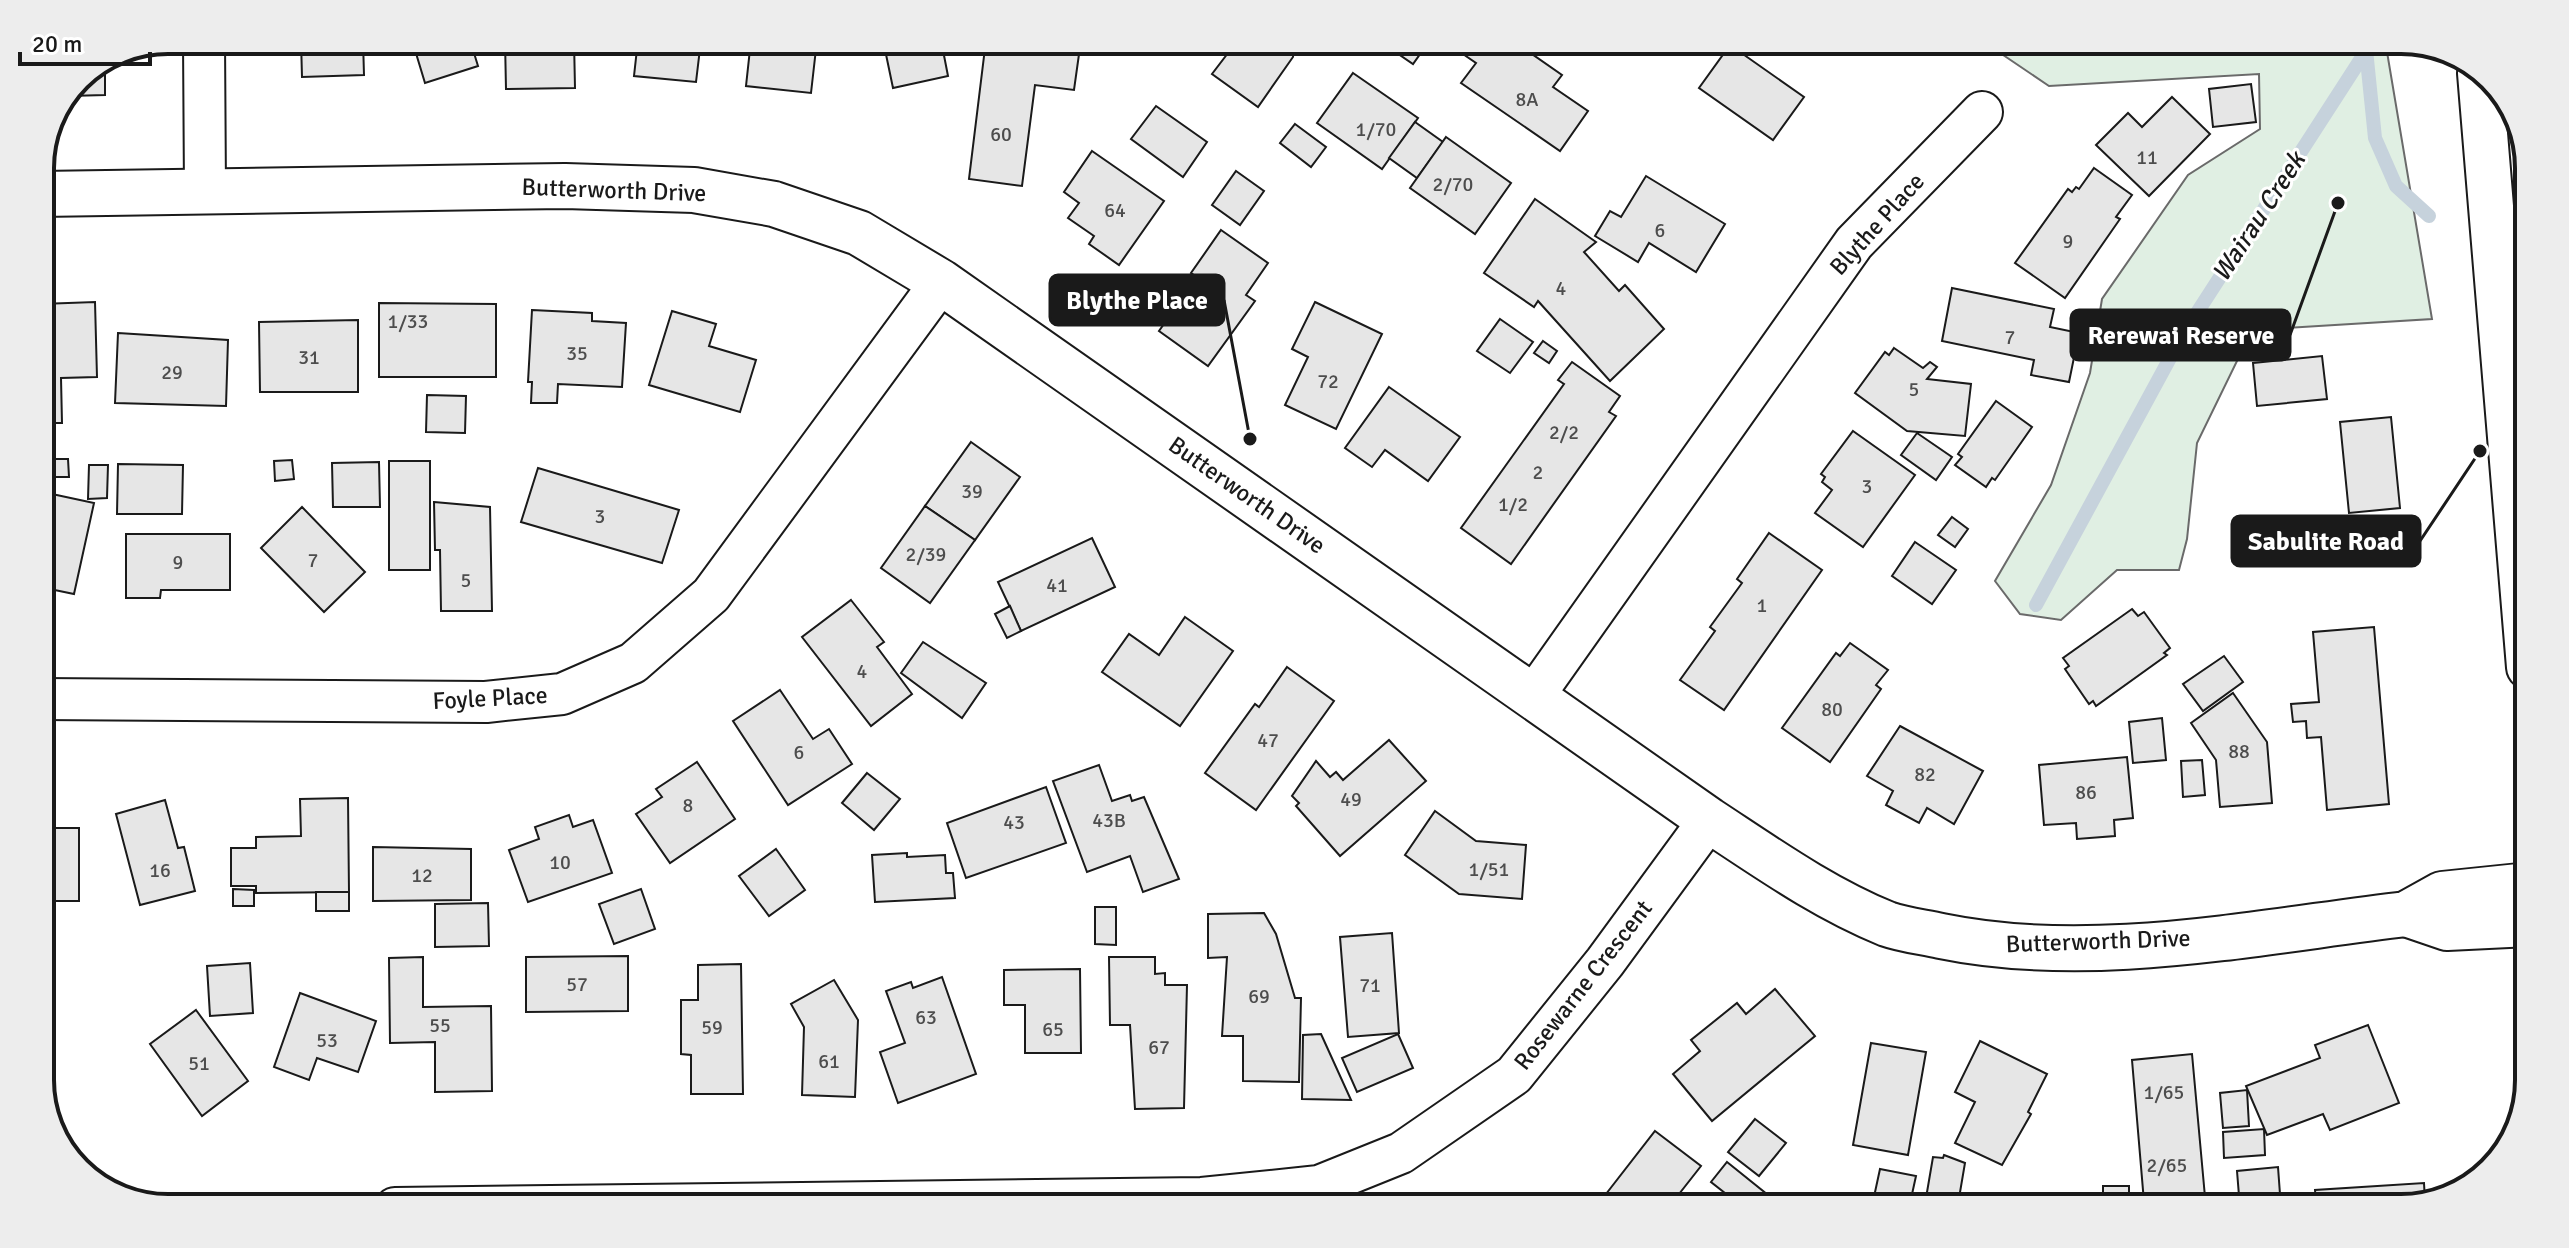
<svg xmlns="http://www.w3.org/2000/svg" width="2569" height="1248" font-family="Signika,sans-serif">
<style>
.green{fill:#e0efe3;stroke:#6a6a6a;stroke-width:2}
.lines{fill:none;stroke-linecap:round;stroke-linejoin:round}
.stream{stroke:#c6d2dc;stroke-width:14}
.building{fill:#e6e6e6;stroke:#1a1a1a;stroke-width:2}
.street-casing{stroke:#1a1a1a;stroke-width:44}
.secondary-casing{stroke:#1a1a1a;stroke-width:48}
.street{stroke:#fff;stroke-width:40}
.secondary{stroke:#fff;stroke-width:44}
.labels{text-anchor:middle;dominant-baseline:central;stroke-width:6;stroke-linejoin:round;paint-order:stroke}
.number-label{font-size:20px;fill:#4d4d4d}
.street-label{font-size:24px;fill:#1a1a1a;stroke:#fff}
.water-label{font-size:26px;font-style:italic;fill:#1a1a1a;stroke:#fff}
.rim{fill:none;stroke:#1a1a1a;stroke-width:4}
.leader{fill:none;stroke:#1a1a1a;stroke-width:3}
.callout-dot{fill:#1a1a1a;stroke:#fff;stroke-width:3}
.callout{fill:#1a1a1a;stroke:#1a1a1a;stroke-width:3}
.callout-label{font-size:26px;text-anchor:middle;font-weight:bold;fill:#fff}
</style>
<rect width="100%" height="100%" fill="#fff"/>
<path class="green" d="M1981 40H2385L2432 319 2268 329 2255 324 2197 443 2187 539 2179 570H2117L2061 620 2020 614 1995 581 2051 485 2090 373 2102 299 2188 175 2260 129 2259 74 2049 86Z"/>
<g class="lines">
<g class="stream">
<path d="M2365 40 2375 138 2396 186 2429 216"/>
<path d="M2036 605 2182 336 2366 51"/>
</g>
</g>
<g class="building">
<path d="M301 40H363L364 75 302 77Z"/>
<path d="M412 40H470L478 66 425 83Z"/>
<path d="M505 40H574L575 88 506 89Z"/>
<path d="M638 40H701L696 82 634 76Z"/>
<path d="M751 40H817L811 93 746 86Z"/>
<path d="M883 40H941L948 76 893 88Z"/>
<path d="M986 40H1081L1074 90 1035 85 1022 186 969 179Z"/>
<path d="M1238 40H1295L1293 57 1258 107 1212 74Z"/>
<path d="M1378 40H1430L1413 64Z"/>
<path d="M1468 40H1523L1519 45 1562 75 1553 87 1588 111 1560 151 1461 83 1476 63 1460 52Z"/>
<path d="M1730 45 1804 97 1773 140 1699 88Z"/>
<path d="M105 66V95L69 96 78 77Z"/>
<path d="M1353 73 1418 118 1382 169 1317 123Z"/>
<path d="M2251 84 2256 122 2213 127 2209 89Z"/>
<path d="M2172 97 2210 134 2149 196 2096 145 2128 113 2142 127Z"/>
<path d="M1156 106 1207 142 1183 177 1131 139Z"/>
<path d="M1415 122 1443 142 1417 178 1389 158Z"/>
<path d="M1295 124 1326 147 1311 167 1280 143Z"/>
<path d="M1446 137 1511 183 1475 234 1410 188Z"/>
<path d="M1092 151 1164 201 1119 265 1089 244 1094 236 1068 218 1079 203 1064 192Z"/>
<path d="M2094 168 2132 195 2116 217 2120 219 2065 298 2015 263 2068 189 2072 192 2076 187 2079 189Z"/>
<path d="M1236 171 1264 191 1240 225 1212 205Z"/>
<path d="M1646 176 1725 224 1696 272 1649 243 1638 262 1595 236 1610 211 1621 217Z"/>
<path d="M1535 199 1596 242 1584 252 1619 291 1625 285 1664 329 1610 381 1538 301 1534 307 1484 273Z"/>
<path d="M1221 230 1268 263 1246 295 1255 301 1208 366 1159 331 1197 277 1191 273Z"/>
<path d="M1952 288 2054 309 2050 327 2079 333 2069 382 2031 375 2034 360 1942 341Z"/>
<path d="M95 302 97 377 61 378 62 423H40L41 304Z"/>
<path d="M1315 302 1382 334 1336 429 1285 405 1308 357 1292 349Z"/>
<path d="M379 303 496 304V377H379Z"/>
<path d="M532 310 592 313V321L626 323 622 387 558 384 557 403H531L532 382H528Z"/>
<path d="M672 311 716 324 709 346 756 360 740 412 649 385Z"/>
<path d="M1500 319 1533 342 1510 373 1477 351Z"/>
<path d="M358 320V392H260L259 322Z"/>
<path d="M118 333 228 340 226 406 115 403Z"/>
<path d="M1543 341 1557 351 1549 363 1534 353Z"/>
<path d="M1894 348 1923 368 1930 362 1937 367 1927 379 1971 384 1965 436 1907 431 1855 393 1885 352 1889 355Z"/>
<path d="M2322 356 2327 399 2257 406 2253 363Z"/>
<path d="M1572 362 1620 396 1609 412 1616 416 1511 564 1461 528 1564 384 1558 380Z"/>
<path d="M1389 387 1460 437 1428 481 1385 450 1372 467 1345 448Z"/>
<path d="M427 395 466 396 465 433 426 432Z"/>
<path d="M1996 401 2032 427 1995 480 1992 478 1986 487 1955 465 1962 457 1958 454Z"/>
<path d="M2391 417 2400 508 2349 513 2340 422Z"/>
<path d="M1853 431 1915 475 1863 547 1815 513 1832 490 1822 482 1825 477 1821 474Z"/>
<path d="M1917 433 1952 457 1936 480 1901 455Z"/>
<path d="M971 442 1020 477 975 540 925 506Z"/>
<path d="M50 459H68L69 477H50Z"/>
<path d="M292 460 294 479 275 481 274 461Z"/>
<rect x="389" y="461" width="41" height="109"/>
<path d="M379 462 380 507H333L332 463Z"/>
<path d="M118 464 183 465 182 514H117Z"/>
<path d="M89 465H108L107 498 88 499Z"/>
<path d="M538 468 679 510 662 563 521 522Z"/>
<path d="M52 494 94 503 74 594 40 587V523L46 524Z"/>
<path d="M434 502 490 507 492 611H441L440 550H435Z"/>
<path d="M925 506 975 540 930 603 881 568Z"/>
<path d="M302 507 365 572 324 612 261 548Z"/>
<path d="M1952 517 1968 529 1955 547 1938 535Z"/>
<path d="M1769 533 1822 570 1724 710 1680 680 1715 631 1710 627 1742 583 1737 579Z"/>
<path d="M126 534H230V590H161L160 598H126Z"/>
<path d="M1092 538 1115 587 1021 631 998 582Z"/>
<path d="M1915 542 1956 570 1932 604 1892 576Z"/>
<path d="M851 600 884 642 877 647 912 694 871 726 802 637Z"/>
<path d="M1010 606 1021 631 1007 638 995 614Z"/>
<path d="M2132 609 2138 616 2144 612 2170 648 2164 653 2167 655 2096 706 2093 701 2089 704 2065 669 2069 666 2063 658Z"/>
<path d="M1185 617 1233 651 1180 726 1102 672 1129 634 1159 655Z"/>
<path d="M2374 627 2389 804 2327 810 2321 737 2307 738 2306 721 2293 722 2291 704 2319 702 2313 632Z"/>
<path d="M923 642 986 683 962 718 901 673Z"/>
<path d="M1850 643 1888 670 1876 685 1881 689 1830 762 1782 728 1836 653 1840 656Z"/>
<path d="M2224 656 2243 682 2203 711 2183 684Z"/>
<path d="M1287 667 1334 701 1256 810 1205 773 1255 704 1259 707Z"/>
<path d="M780 690 813 739 829 729 852 764 788 805 733 721Z"/>
<path d="M2233 693 2267 742 2272 803 2220 807 2216 760 2191 723Z"/>
<path d="M2162 718 2166 760 2133 763 2129 722Z"/>
<path d="M1900 726 1983 771 1954 824 1927 808 1919 823 1886 805 1893 791 1867 776Z"/>
<path d="M1389 740 1426 781 1340 856 1296 806 1299 803 1292 796 1316 761 1330 777 1336 772 1343 780Z"/>
<path d="M2127 757 2133 818 2114 820 2115 836 2077 839 2076 823 2044 825 2039 765Z"/>
<path d="M2202 760 2205 795 2183 797 2181 761Z"/>
<path d="M697 762 735 819 670 863 636 814 662 797 656 789Z"/>
<path d="M1099 765 1112 801 1130 795 1132 801 1144 797 1179 879 1143 892 1130 856 1087 872 1053 781Z"/>
<path d="M867 773 900 799 874 830 842 803Z"/>
<path d="M1046 787 1066 843 966 878 947 823Z"/>
<path d="M348 798 349 892 256 893V886H231V848H256V837L301 836 300 799Z"/>
<path d="M165 800 178 848 184 847 195 891 140 905 116 814Z"/>
<path d="M1435 811 1476 841 1526 845 1522 899 1459 894 1405 855Z"/>
<path d="M569 815 573 827 593 820 612 873 528 902 509 850 539 839 535 827Z"/>
<rect x="40" y="828" width="39" height="73"/>
<path d="M373 847 471 849V900L373 901Z"/>
<path d="M776 849 805 890 769 916 739 876Z"/>
<path d="M907 853V857L945 855 946 873H953L955 898 875 902 872 855Z"/>
<path d="M233 889 254 890V906H233Z"/>
<path d="M641 889 655 929 614 944 599 904Z"/>
<rect x="316" y="892" width="33" height="19"/>
<path d="M488 903 489 946 435 947V904Z"/>
<path d="M1095 907H1116V945L1095 944Z"/>
<path d="M1264 913 1276 934 1295 998H1301L1299 1082 1243 1081V1036H1222L1227 957 1208 958V914Z"/>
<path d="M1392 933 1399 1033 1348 1037 1340 937Z"/>
<path d="M628 956V1011L526 1012V957Z"/>
<path d="M423 957V1007L491 1006 492 1091 435 1092V1042L390 1043 389 958Z"/>
<path d="M1109 957H1155V974L1165 973V985H1187L1184 1108 1135 1109 1130 1025H1110Z"/>
<path d="M250 963 253 1013 210 1016 207 966Z"/>
<path d="M741 964 743 1094H691V1055L681 1054V1000H698V965Z"/>
<path d="M1080 969 1081 1053H1025V1005H1004V970Z"/>
<path d="M942 977 976 1074 898 1103 880 1052 905 1043 886 991 911 982 913 988Z"/>
<path d="M834 980 858 1020 855 1097 802 1095 804 1027 791 1004Z"/>
<path d="M1775 989 1815 1036 1712 1121 1673 1074 1700 1051 1691 1040 1737 1003 1746 1014Z"/>
<path d="M300 993 376 1021 358 1072 317 1058 309 1080 274 1067Z"/>
<path d="M196 1010 248 1081 202 1116 150 1044Z"/>
<path d="M2368 1025 2399 1103 2330 1130 2323 1114 2267 1135 2246 1086 2320 1058 2315 1045Z"/>
<path d="M1321 1034 1351 1100 1302 1099 1303 1035Z"/>
<path d="M1398 1034 1413 1068 1357 1092 1342 1058Z"/>
<path d="M1980 1041 2047 1074 2028 1112 2031 1114 2002 1165 1955 1143 1975 1102 1955 1092Z"/>
<path d="M1871 1043 1926 1052 1908 1155 1853 1145Z"/>
<path d="M2192 1054 2205 1197 2144 1202 2132 1060Z"/>
<path d="M2247 1090 2249 1126 2223 1128 2220 1093Z"/>
<path d="M1755 1119 1786 1143 1759 1176 1728 1152Z"/>
<path d="M2264 1129 2265 1155 2224 1158 2223 1132Z"/>
<path d="M1655 1131 1701 1166 1668 1208H1605L1599 1203Z"/>
<path d="M1944 1155 1965 1163 1958 1204 1926 1198 1933 1157 1943 1158Z"/>
<path d="M1727 1162 1768 1195 1758 1208H1744L1711 1182Z"/>
<path d="M2278 1167 2281 1208H2240L2237 1171Z"/>
<path d="M1880 1169 1916 1176 1909 1208 1872 1206Z"/>
<path d="M2424 1183 2425 1201 2401 1208H2292V1203L2316 1202 2315 1190Z"/>
<rect x="2103" y="1186" width="26" height="22"/>
</g>
<g class="lines">
<g class="street-casing">
<g id="street">
<path d="M204 40 205 192"/>
<path d="M1533 697 1854 243 1982 112"/>
<path d="M40 699 486 702 562 694 633 663 711 595 941 282"/>
<path d="M395 1208 1202 1198 1319 1186 1401 1153 1514 1075 1605 962 1709 820"/>
</g>
</g>
<g class="secondary-casing">
<g id="secondary">
<path d="M2480 73 2529 667"/>
<path d="M40 194 565 186 694 190 774 204 859 233 941 282 1709 820C1767 858 1823 898 1887 924 1904 930 1923 932 1941 936 2092 967 2254 932 2406 914L2442 894 2529 885"/>
<path d="M2406 914 2447 928 2529 924"/>
</g>
</g>
<use href="#street" class="street"/>
<use href="#secondary" class="secondary"/>
</g>
<g class="labels">
<g class="number-label">
<text x="1527" y="99">8A</text>
<text x="1376" y="129">1/70</text>
<text x="1001" y="134">60</text>
<text x="2147" y="157">11</text>
<text x="1453" y="184">2/70</text>
<text x="1115" y="210">64</text>
<text x="1660" y="230">6</text>
<text x="2068" y="241">9</text>
<text x="1561" y="288">4</text>
<text x="408" y="321">1/33</text>
<text x="2010" y="337">7</text>
<text x="577" y="353">35</text>
<text x="309" y="357">31</text>
<text x="172" y="372">29</text>
<text x="1328" y="381">72</text>
<text x="1914" y="389">5</text>
<text x="1564" y="432">2/2</text>
<text x="1538" y="472">2</text>
<text x="1867" y="486">3</text>
<text x="972" y="491">39</text>
<text x="1513" y="504">1/2</text>
<text x="600" y="516">3</text>
<text x="926" y="554">2/39</text>
<text x="313" y="560">7</text>
<text x="178" y="562">9</text>
<text x="466" y="580">5</text>
<text x="1057" y="585">41</text>
<text x="1762" y="605">1</text>
<text x="862" y="671">4</text>
<text x="1832" y="709">80</text>
<text x="1268" y="740">47</text>
<text x="2239" y="751">88</text>
<text x="799" y="752">6</text>
<text x="1925" y="774">82</text>
<text x="2086" y="792">86</text>
<text x="1351" y="799">49</text>
<text x="688" y="805">8</text>
<text x="1109" y="820">43B</text>
<text x="1014" y="822">43</text>
<text x="560" y="862">10</text>
<text x="1489" y="869">1/51</text>
<text x="160" y="870">16</text>
<text x="422" y="875">12</text>
<text x="577" y="984">57</text>
<text x="1370" y="985">71</text>
<text x="1259" y="996">69</text>
<text x="926" y="1017">63</text>
<text x="440" y="1025">55</text>
<text x="712" y="1027">59</text>
<text x="1053" y="1029">65</text>
<text x="327" y="1040">53</text>
<text x="1159" y="1047">67</text>
<text x="829" y="1061">61</text>
<text x="199" y="1063">51</text>
<text x="2164" y="1092">1/65</text>
<text x="2167" y="1165">2/65</text>
</g>
<g class="street-label">
<text transform="translate(614 190) rotate(2)">Butterworth Drive</text>
<text transform="translate(1877 224) rotate(-48)">Blythe Place</text>
<text transform="translate(1247 495) rotate(35)">Butterworth Drive</text>
<text transform="translate(490 698) rotate(-3)">Foyle Place</text>
<text transform="translate(2098 941) rotate(-2)">Butterworth Drive</text>
<text transform="translate(1583 985) rotate(-52)">Rosewarne Crescent</text>
</g>
<g class="water-label">
<text transform="translate(2259 217) rotate(-57)">Wairau Creek</text>
</g>
</g>
<path d="M0 0H2569V1248H0ZM168 54H2401A114 114 0 0 1 2515 168V1080A114 114 0 0 1 2401 1194H168A114 114 0 0 1 54 1080V168A114 114 0 0 1 168 54Z" fill="#ededed" fill-rule="evenodd"/>
<path class="rim" d="M168 54H2401A114 114 0 0 1 2515 168V1080A114 114 0 0 1 2401 1194H168A114 114 0 0 1 54 1080V168A114 114 0 0 1 168 54Z"/>
<path class="leader" d="M1250 439L1224 300M2338 203L2290 335M2480 451L2420 541"/>
<g class="callout-dot">
<circle cx="1250" cy="439" r="8"/>
<circle cx="2338" cy="203" r="8"/>
<circle cx="2480" cy="451" r="8"/>
</g>
<g class="callout">
<rect x="1050" y="275" width="174" height="50" rx="8"/>
<rect x="2071" y="310" width="219" height="50" rx="8"/>
<rect x="2232" y="516" width="188" height="50" rx="8"/>
</g>
<g class="callout-label">
<text x="1137" y="309">Blythe Place</text>
<text x="2181" y="344">Rerewai Reserve</text>
<text x="2326" y="550">Sabulite Road</text>
</g>
<path d="M20 52v12h130v-12" fill="none" stroke="#1a1a1a" stroke-width="4"/>
<text x="32" y="52" font-size="24" fill="#1a1a1a" stroke="#ffffff" stroke-width="6" paint-order="stroke">20 m</text>
</svg>
